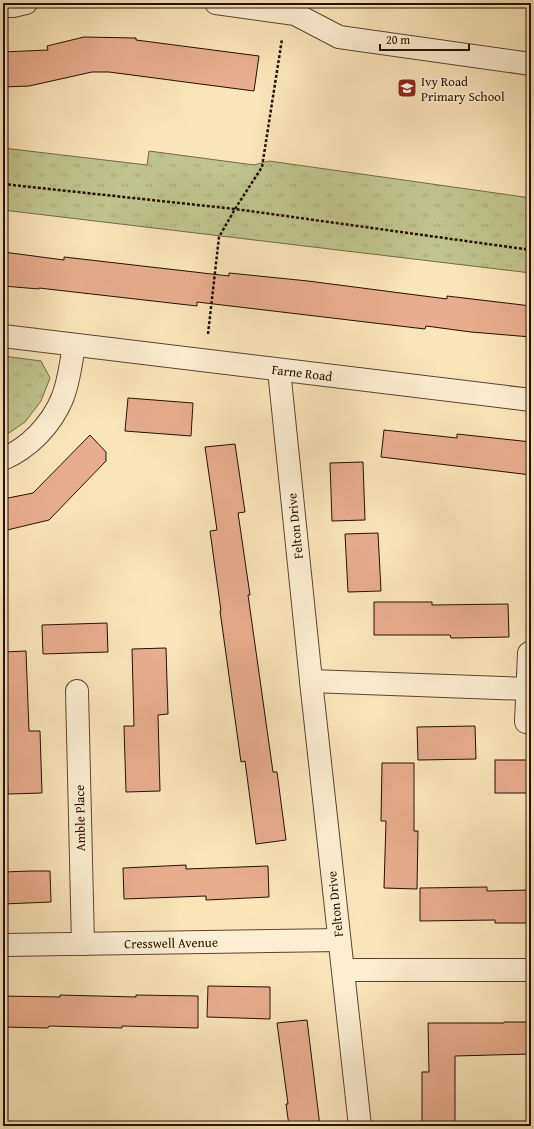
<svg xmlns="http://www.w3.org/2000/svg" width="534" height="1129" font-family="'Gentium Book Plus',serif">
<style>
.grass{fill:url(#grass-tufts);stroke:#746a48}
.building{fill:#e8ad8f;stroke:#270f01}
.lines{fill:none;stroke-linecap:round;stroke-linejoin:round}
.minor-casing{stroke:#5c442f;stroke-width:24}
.path{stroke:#270f01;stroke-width:2.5;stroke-dasharray:3 2;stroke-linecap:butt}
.minor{stroke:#fceed2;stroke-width:22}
.labels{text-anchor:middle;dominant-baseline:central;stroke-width:3;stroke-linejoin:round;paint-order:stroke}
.poi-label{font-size:13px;fill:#270f01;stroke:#fceed2;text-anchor:start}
.street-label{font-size:13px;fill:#270f01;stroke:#fceed2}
</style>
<defs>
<pattern id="grass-tufts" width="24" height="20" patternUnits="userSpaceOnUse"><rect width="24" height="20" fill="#c0c48e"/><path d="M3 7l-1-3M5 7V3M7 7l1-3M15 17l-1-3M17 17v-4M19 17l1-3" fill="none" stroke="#a5a779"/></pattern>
</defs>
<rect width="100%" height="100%" fill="#fae5ba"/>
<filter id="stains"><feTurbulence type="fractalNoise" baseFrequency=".005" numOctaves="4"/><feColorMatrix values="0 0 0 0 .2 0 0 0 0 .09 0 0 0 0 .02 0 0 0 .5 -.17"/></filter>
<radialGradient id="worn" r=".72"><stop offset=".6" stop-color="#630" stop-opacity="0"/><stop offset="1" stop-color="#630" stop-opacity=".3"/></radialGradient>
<g class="grass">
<path d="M3 148 147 165 149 151 254 165 269 161 531 198V273L3 210Z"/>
<path d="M3 356 41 361 50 378 41 401 25 422 3 437Z"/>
</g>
<g class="building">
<path d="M84 37 136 38V40L259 56 254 91 109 72H92L29 86 3 87V52L48 50 47 46Z"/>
<path d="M3 252 64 260V257L229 276V273L308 281 447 299V296L531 306V337L471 332 426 326 425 329 197 302V306L39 288V289L3 286Z"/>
<path d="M128 398 193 403 191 436 125 431Z"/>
<path d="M384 430 457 438V434L531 442V475L381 457Z"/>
<path d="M90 435 106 452V461L49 520 3 531V499L33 493Z"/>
<path d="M235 444 245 512 238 513 250 595H248L273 772H277L286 840 256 844 245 761 241 762 220 611H221L210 531 217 530 205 447Z"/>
<path d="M363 462 365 520 332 521 330 463Z"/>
<path d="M378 533 381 591 348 592 345 534Z"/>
<path d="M374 602H432V605L508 604 509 637 451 638 450 635H374Z"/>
<path d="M107 623 108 652 43 654 42 625Z"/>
<path d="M166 648 168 714 158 715 160 791 126 792 124 726H134L132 649Z"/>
<path d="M26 651 29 731H40L42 793 8 794 5 716H3V652Z"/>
<path d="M475 726 476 759 418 760 417 727Z"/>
<rect x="495" y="760" width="36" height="33"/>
<path d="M382 763H414V831H418L417 889 384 888 386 821H381Z"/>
<path d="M186 865V869L268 866 269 897 206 900V896L124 899 123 868Z"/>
<path d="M31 871H50L51 902 3 904V872Z"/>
<path d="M487 887V891L531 890V923H495V920L420 921V888Z"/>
<path d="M208 986 270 987V1019L207 1017Z"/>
<path d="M60 995 136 997V995L198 996V1028L122 1026V1028L49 1026 48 1028 3 1027V996L60 997Z"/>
<path d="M307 1020 320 1126H289L286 1104H288L277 1023Z"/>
<path d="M504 1022H531V1054L455 1056V1126H422V1072H429L428 1023H504Z"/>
</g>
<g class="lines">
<g class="minor-casing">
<g id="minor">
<path d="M216 3 295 14 339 37 531 64"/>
<path d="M3 6H13L26 3"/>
<path d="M3 336 531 400"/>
<path d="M279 370 311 681 360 1126"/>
<path d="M3 459C29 448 51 425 62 399 69 382 71 363 74 345"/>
<path d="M311 681 527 689"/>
<path d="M77 691 83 944"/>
<path d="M526 722 529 653"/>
<path d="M3 945 339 940"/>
<path d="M343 970H531"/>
</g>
</g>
<g class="path">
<path d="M3 184 235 209 531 250"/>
<path d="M208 334 219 237 235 209 262 167 282 39"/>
</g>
<use href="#minor" class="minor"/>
</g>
<defs>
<g id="school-square" transform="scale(1)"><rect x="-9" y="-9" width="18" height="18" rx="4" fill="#8f2418" stroke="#fceed2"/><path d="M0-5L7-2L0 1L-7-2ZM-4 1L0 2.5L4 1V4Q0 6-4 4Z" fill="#fff"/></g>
</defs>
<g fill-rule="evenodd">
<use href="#school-square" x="407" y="88"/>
</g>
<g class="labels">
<g class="poi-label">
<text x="421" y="81">Ivy Road<tspan x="421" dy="15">Primary School</tspan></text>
</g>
<g class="street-label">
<text transform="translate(302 373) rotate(7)">Farne Road</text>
<text transform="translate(295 526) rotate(-96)">Felton Drive</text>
<text transform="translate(80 818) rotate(-91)">Amble Place</text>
<text transform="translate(335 904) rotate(-96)">Felton Drive</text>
<text transform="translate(171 943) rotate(-1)">Cresswell Avenue</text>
</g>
</g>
<rect width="534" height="1129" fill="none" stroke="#fae5ba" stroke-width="16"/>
<rect x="4" y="4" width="526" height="1121" fill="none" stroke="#270f01" stroke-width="2"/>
<rect x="8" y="8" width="518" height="1113" fill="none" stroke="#270f01"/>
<path d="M380 44v6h89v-6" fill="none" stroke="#270f01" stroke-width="2"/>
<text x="386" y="44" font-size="12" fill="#270f01" stroke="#fceed2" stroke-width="3" paint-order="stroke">20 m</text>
<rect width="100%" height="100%" filter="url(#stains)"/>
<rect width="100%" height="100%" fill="url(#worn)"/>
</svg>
